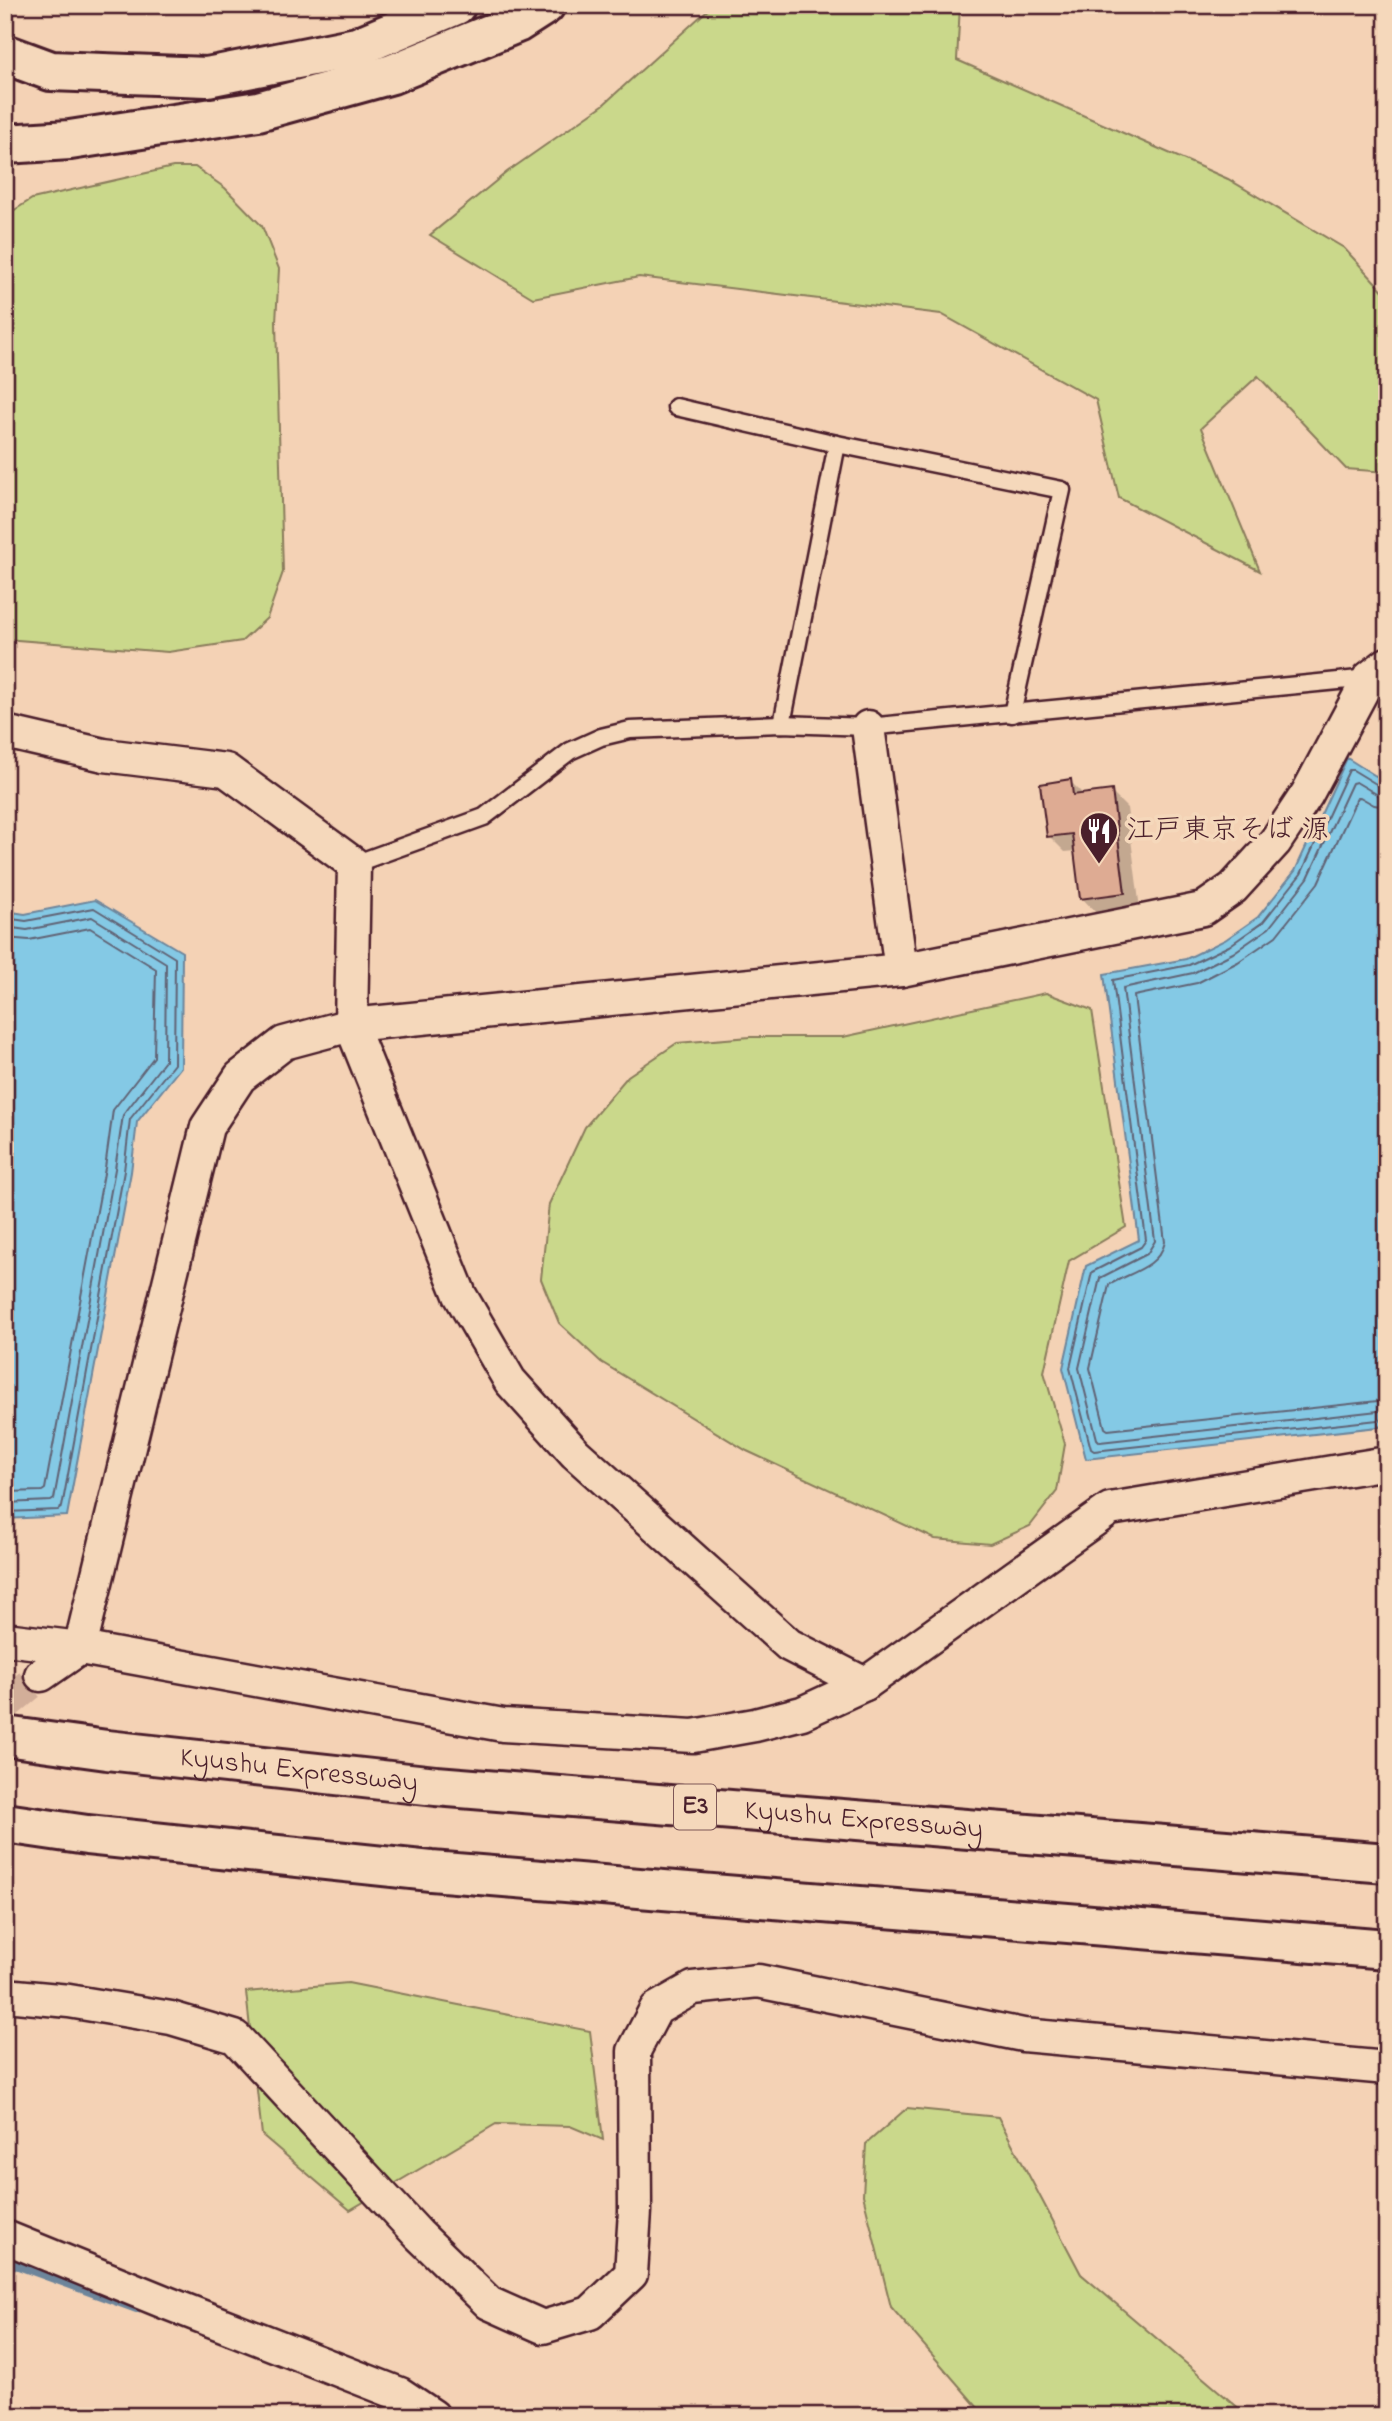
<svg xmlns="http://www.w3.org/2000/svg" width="1392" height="2421" font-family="'Indie Flower','Klee One',sans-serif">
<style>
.green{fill:#cad88b;stroke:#8a7c5b;stroke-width:2}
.water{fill:#84c9e5;stroke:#6d859b;stroke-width:2}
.shadow{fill:#0003}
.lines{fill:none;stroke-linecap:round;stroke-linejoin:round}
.shore{stroke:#616375;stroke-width:2}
.stream{stroke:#6d859b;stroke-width:12}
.building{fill:#deab93;stroke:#4a1f2b;stroke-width:2}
.minor-tunnel{stroke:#d2ae99;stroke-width:32;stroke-dasharray:32 16;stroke-linecap:butt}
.service-casing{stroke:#4a1f2b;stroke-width:21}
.minor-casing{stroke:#4a1f2b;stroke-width:37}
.motorway-casing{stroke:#4a1f2b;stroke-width:44}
.service{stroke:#f5d8bb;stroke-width:16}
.minor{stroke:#f5d8bb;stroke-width:32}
.motorway{stroke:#f5d8bb;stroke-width:38}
.labels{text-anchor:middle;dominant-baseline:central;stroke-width:7;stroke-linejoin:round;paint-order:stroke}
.shield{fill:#f5d8bb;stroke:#7d5656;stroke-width:2}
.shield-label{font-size:26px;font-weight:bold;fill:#4a1f2b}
.poi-label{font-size:28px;fill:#4a1f2b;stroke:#f5d8bb;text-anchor:start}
.street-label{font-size:28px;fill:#4a1f2b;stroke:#f5d8bb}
</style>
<rect width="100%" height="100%" fill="#f4d2b5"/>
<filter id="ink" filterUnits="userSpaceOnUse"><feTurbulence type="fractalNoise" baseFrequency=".0143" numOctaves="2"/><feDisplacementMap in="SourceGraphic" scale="14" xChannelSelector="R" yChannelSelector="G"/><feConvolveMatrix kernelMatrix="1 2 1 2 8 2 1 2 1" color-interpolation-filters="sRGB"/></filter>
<g filter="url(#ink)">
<g class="green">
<path d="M713 5H960L957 60 1228 179 1344 248 1387 295V472L1346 469 1258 376 1201 428 1260 571 1119 498 1096 400 941 314 639 277 533 298 430 235 507 172 603 105Z"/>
<path d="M173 167H195L225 188 262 226 279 269 276 322 283 572 267 618 242 641 168 652 5 639V216L32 199Z"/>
<path d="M1046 993 1092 1010 1126 1227 1069 1261 1044 1372 1065 1444 1057 1491 1030 1526 990 1544 935 1539 747 1451 601 1362 559 1323 541 1279 549 1204 585 1127 628 1076 677 1043 750 1037H843Z"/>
<path d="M348 1983 590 2031 603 2140 570 2126 496 2124 350 2210 262 2135 246 1992Z"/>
<path d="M907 2108 998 2117 1081 2274 1248 2416H985L891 2307 863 2195 866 2144Z"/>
</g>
<g class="water">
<path d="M1347 758 1387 783V1426L1086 1459 1063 1368 1086 1266 1139 1240 1104 974 1186 959 1225 940 1258 917 1295 871Z"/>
<path d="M95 900 182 952 181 1067 137 1122 131 1172 67 1516 5 1519V911L25 914Z"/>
</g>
<path class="shadow" d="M1070 781 1084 795 1111 792 1127 808 1140 909 1098 915 1082 898 1076 851 1065 852 1049 836Z"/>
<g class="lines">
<g class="shore">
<path d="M1387 788 1381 787 1353 770H1349L1301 874 1263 922 1229 946 1189 965 1113 980 1146 1240 1141 1247 1092 1272 1070 1368 1091 1449 1094 1451 1387 1419"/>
<path d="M1387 797 1378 795 1356 782 1352 783 1308 878 1269 928 1233 953 1193 973 1123 988 1155 1241 1147 1254 1100 1278 1079 1368 1097 1439 1100 1442 1387 1410"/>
<path d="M1387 807 1374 805 1360 797 1357 798 1318 883 1276 936 1238 962 1197 983 1134 996 1165 1242C1159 1268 1128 1273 1109 1285L1090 1368 1105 1428 1108 1430 1387 1400"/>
<path d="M5 918 26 921 94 908 175 958 174 1064 130 1119 124 1171 62 1507 58 1510 5 1512"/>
<path d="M5 927 27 930 92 917 166 963 165 1061 123 1115 115 1169 54 1499 51 1501 5 1503"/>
<path d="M5 938 29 940 90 928 156 969 154 1057 113 1110 105 1168 45 1489 42 1491 5 1492"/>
</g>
<path class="stream" d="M5 2259 137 2307"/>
</g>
<path class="building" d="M1071 779 1073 795 1112 790 1125 893 1080 899 1072 834 1047 837 1040 784Z"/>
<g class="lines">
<path class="minor-tunnel" d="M5 1705 41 1675"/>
<g class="service-casing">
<g id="service">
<path d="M676 407 837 444"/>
<path d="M782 724 837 444 1062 490 1012 714"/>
<path d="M354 864 484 817 570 751 601 737 630 730 782 724 868 727 1369 678"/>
</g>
</g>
<g class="minor-casing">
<g id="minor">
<path d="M868 727 901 970"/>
<path d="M5 732 104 755 226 770 354 864 351 1025 460 1295 510 1381 575 1453 789 1645 865 1684"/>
<path d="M5 1639 80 1648 503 1725 693 1736 755 1725 802 1713 865 1684 1110 1509 1387 1463"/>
<path d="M41 1675 80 1648 207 1127 240 1077 284 1043 351 1025 901 970 1203 909 1233 888 1275 842 1307 794 1369 678 1387 664"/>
<path d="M5 1995 69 2001 171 2018 235 2037 418 2234 489 2303 543 2327 590 2313 631 2274 635 2211 634 2051 656 2009 693 1988 758 1981 1023 2035 1387 2068"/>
<path d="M5 2237 167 2303 400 2394 433 2416"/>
</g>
</g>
<g class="motorway-casing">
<g id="motorway">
<path d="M5 54 51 71 207 77 357 47 456 5"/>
<path d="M5 144 70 140 258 111 392 74 517 23 545 5"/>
<path id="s1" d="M5 1736 107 1750 436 1786 1387 1863"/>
<path d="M5 1823 87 1835 431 1871 1387 1949"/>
</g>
</g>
<use href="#service" class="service"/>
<use href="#minor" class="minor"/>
<use href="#motorway" class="motorway"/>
</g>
</g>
<defs>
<g id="restaurant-pin" transform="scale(2.0125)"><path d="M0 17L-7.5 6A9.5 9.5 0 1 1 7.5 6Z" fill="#4a1f2b" stroke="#f5d8bb"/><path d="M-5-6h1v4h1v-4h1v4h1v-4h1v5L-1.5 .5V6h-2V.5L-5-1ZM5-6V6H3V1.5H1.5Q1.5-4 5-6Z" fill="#fff"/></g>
</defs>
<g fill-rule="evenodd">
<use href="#restaurant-pin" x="1099" y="831"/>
</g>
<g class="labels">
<rect class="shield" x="674" y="1784.5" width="42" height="45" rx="5"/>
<g class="shield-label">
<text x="695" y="1807">E3</text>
</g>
<g class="poi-label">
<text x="1126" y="831">江戸東京そば 源</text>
</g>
<g class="street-label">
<text stroke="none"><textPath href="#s1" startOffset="296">Kyushu Expressway</textPath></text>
<text stroke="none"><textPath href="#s1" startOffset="863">Kyushu Expressway</textPath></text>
</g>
</g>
<rect width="1392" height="2421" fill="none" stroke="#f5d8bb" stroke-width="28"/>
<rect x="14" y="14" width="1364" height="2393" fill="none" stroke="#4a1f2b" stroke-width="2.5" filter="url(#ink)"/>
</svg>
